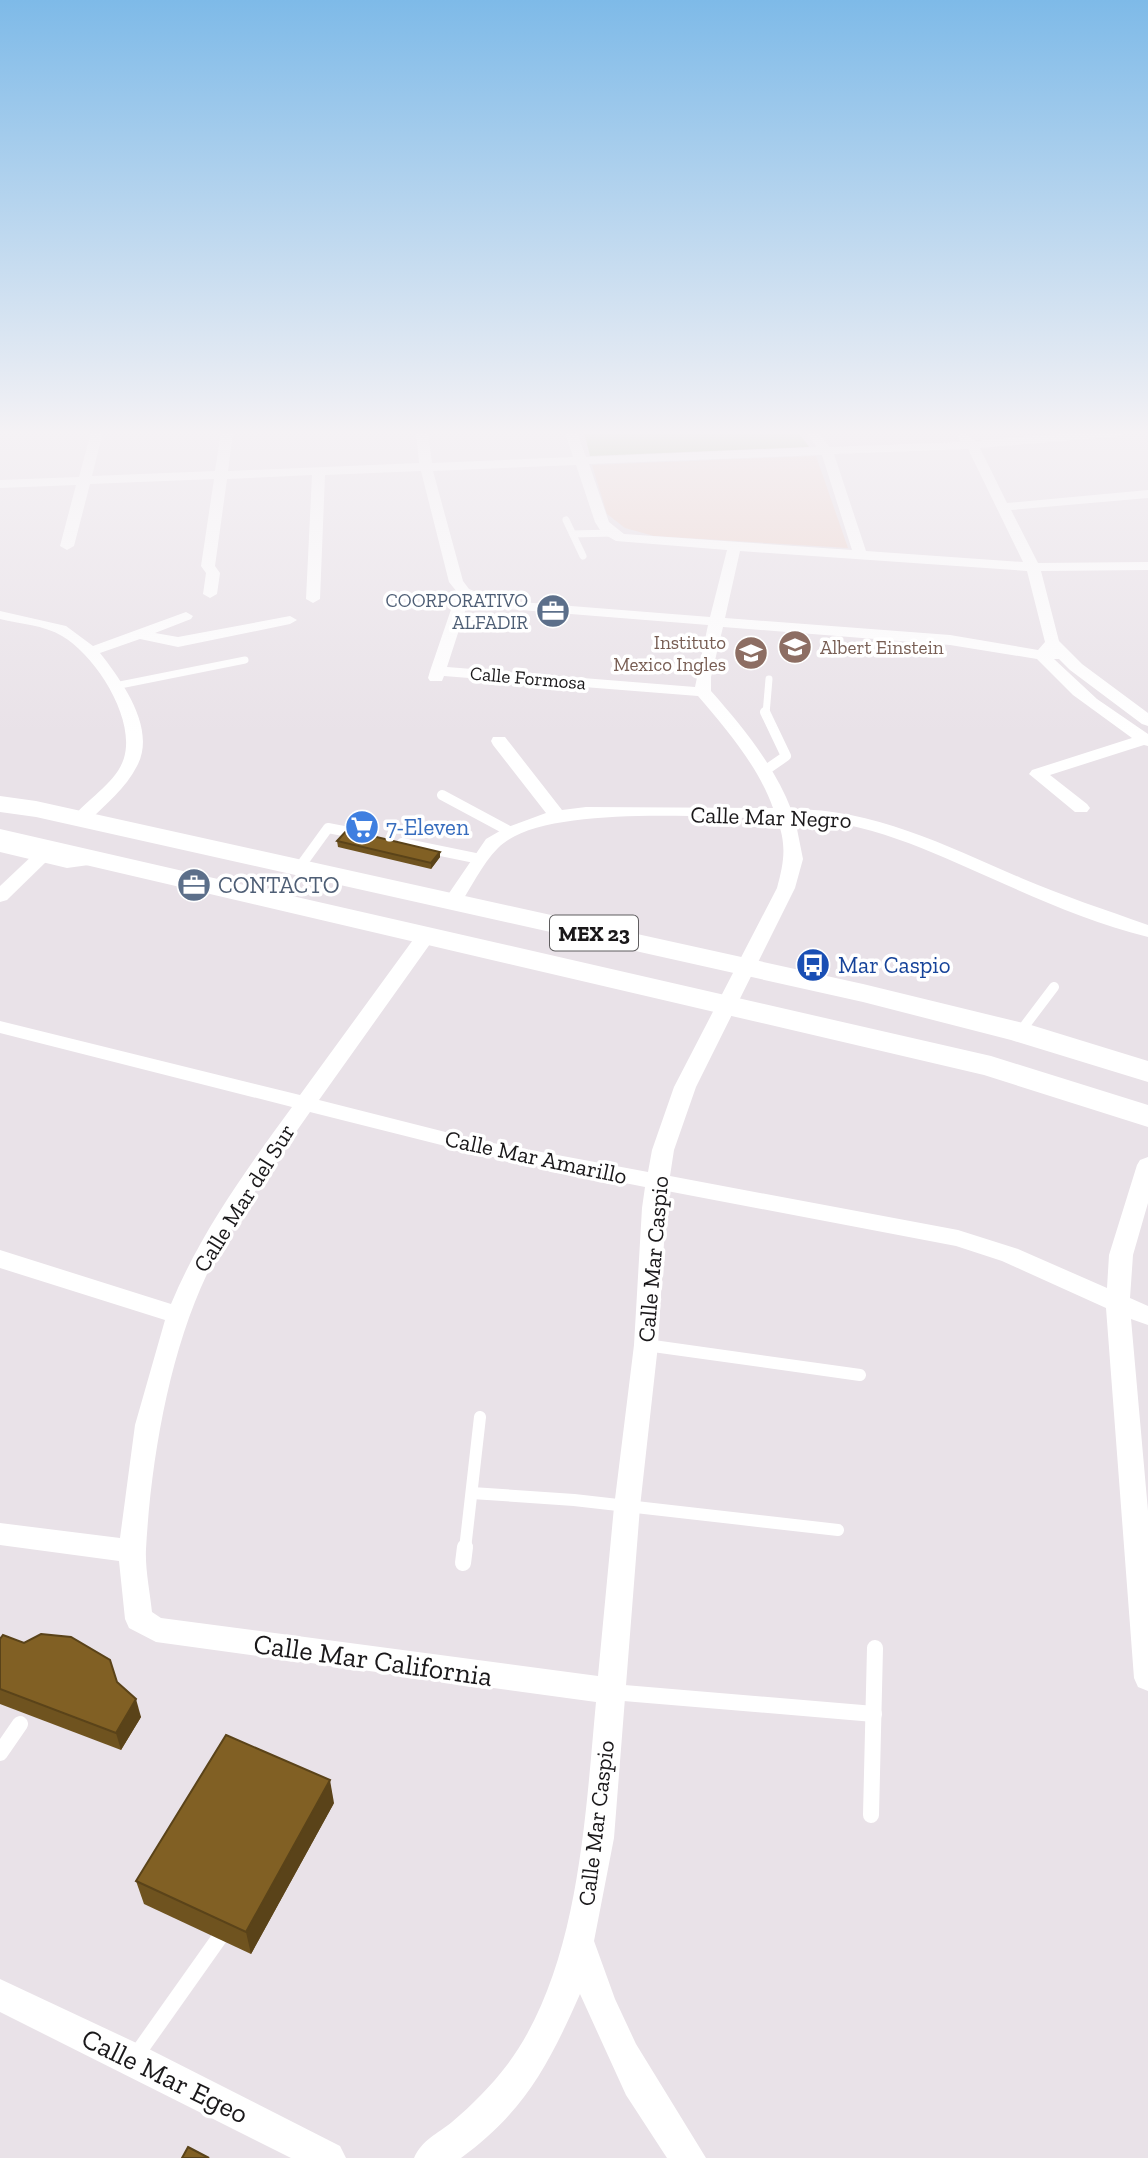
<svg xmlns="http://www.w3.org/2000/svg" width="1148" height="2158" font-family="'Zilla Slab',serif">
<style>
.education{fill:#eed5ce}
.green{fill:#b3c597}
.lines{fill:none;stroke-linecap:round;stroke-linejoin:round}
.service-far3{stroke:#fff;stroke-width:7}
.service-far2{stroke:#fff;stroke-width:10}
.service-far1{stroke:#fff;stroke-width:12}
.service{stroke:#fff;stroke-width:16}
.minor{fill:#fff;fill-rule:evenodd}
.secondary{fill:#fff;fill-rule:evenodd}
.primary{fill:#fff;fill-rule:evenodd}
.wall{fill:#6f531f}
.shaded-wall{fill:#5a4319}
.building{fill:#816024;stroke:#5a4319;stroke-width:2}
.labels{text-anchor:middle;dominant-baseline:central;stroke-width:7;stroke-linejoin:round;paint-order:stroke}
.far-service-label{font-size:19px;fill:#4e5e75;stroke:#fff;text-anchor:end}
.far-education-label{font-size:19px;fill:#785e54;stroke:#fff;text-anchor:end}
.far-street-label{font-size:19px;fill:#1a181a;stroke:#fff}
.shield{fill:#fff;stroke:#5f5d5f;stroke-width:2}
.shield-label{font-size:21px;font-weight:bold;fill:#1a181a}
.street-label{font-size:23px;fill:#1a181a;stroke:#fff}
.shop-label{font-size:23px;fill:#366cbe;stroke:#fff;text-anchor:start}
.service-label{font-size:23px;fill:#4e5e75;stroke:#fff;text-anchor:start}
.transit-label{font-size:23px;fill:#164399;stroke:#fff;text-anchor:start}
.near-street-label{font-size:28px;fill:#1a181a;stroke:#fff}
</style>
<rect width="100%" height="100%" fill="#e9e2e8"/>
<path class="education" d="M816 456 848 548 654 536 625 528 607 514 592 465Z"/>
<path class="green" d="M584 432H798L809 447 590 456Z"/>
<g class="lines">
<g class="service-far3">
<path d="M566 520 583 556"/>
<path d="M573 534 612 533"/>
<path d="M115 686 245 660"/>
<path d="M766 714 769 679"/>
</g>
<g class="service-far2">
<path d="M763 772 786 756 765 712"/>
<path d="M442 795 511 832"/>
<path d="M402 843 480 859"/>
<path d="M299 868 328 828 359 834"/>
<path d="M1020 1032 1054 987"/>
</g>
<g class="service-far1">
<path d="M646 1345 860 1375"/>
<path d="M472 1493 574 1500 838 1530"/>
<path d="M465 1549 480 1417"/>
</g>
<g class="service">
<path d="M463 1563 465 1547"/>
<path d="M612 1692 874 1714"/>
<path d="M0 1753 20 1724"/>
<path d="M871 1815 875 1648"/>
<path d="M135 2057 227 1927"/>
</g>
<g class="minor">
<path d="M91 432H103L92 476 215 471 221 432H233L228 471 419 463 416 432H428L432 463 573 457 565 432H577L586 457 817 447 805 432H817L830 447 961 442 957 436 963 432 975 441 1082 432H1127L1121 436 980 448 1007 503 1148 490V498L1011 510 1038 563 1148 562V570L1041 571 1059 641 1082 664 1148 713V726L1142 724 1070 670 1059 659H1054L1097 699 1148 734V746L1144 745 1050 775 1087 804 1090 808 1087 812H1075L1029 774 1032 770 1132 738 1073 695 1037 659 950 645 723 627 711 677V691C742 726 774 765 791 809 874 809 947 846 1021 878 1063 896 1106 910 1148 925V937C1095 924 1042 901 993 879 930 851 866 820 795 819L803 859 795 888 696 1087 674 1150 670 1176 958 1230 1018 1249 1107 1288 1109 1255 1137 1165 1140 1160 1148 1157V1203L1133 1255 1130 1298 1148 1306V1325L1131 1319 1148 1511V1691L1138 1687 1134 1678 1106 1308 1002 1261 956 1246 667 1191 658 1345 640 1507 614 1838 594 1941 615 1999 636 2044 706 2158H667L626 2095 580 1994C549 2064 525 2111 461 2158H414C422 2140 437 2134 452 2122 472 2105 491 2086 507 2065 579 1969 585 1818 596 1702L156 1642 129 1628 125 1619 119 1561 0 1545V1523L120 1538 135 1425 165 1320 0 1268V1250L171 1304C201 1232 246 1170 292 1107L0 1033V1021L300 1095 418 933 425 931 435 937 319 1100 477 1140 648 1172 652 1150 674 1087 777 888C784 862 787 845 777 819 715 818 541 803 498 848 482 864 471 888 459 906H445L443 902 486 839 505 828 546 813 493 745 491 741 493 737H505L562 810 586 807 773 808C758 766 727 730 698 696L444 676 442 681H430L428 678 430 671 457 592 449 582 421 471 325 475 320 599 313 603 306 599 312 475 227 479 215 566 220 573 217 594 210 598 203 594 206 573 201 566 214 479 90 484 74 546 67 550 60 546 76 485 0 488V480L79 477ZM968 449 1023 562 866 551 834 454ZM822 455 852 550 624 534 609 522 589 464ZM576 465 595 522 602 533 616 541 727 550 710 617 496 600 469 589 463 581 433 471ZM740 551 1027 571 1045 642 1038 650 950 635 725 618ZM469 599 494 608 708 625 695 687 447 667ZM310 1112 477 1154 645 1187 642 1208 634 1345 614 1507 598 1676 161 1618 152 1612C150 1592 145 1569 146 1549 151 1460 169 1354 207 1274 235 1216 274 1164 310 1112Z"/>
<path d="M0 611 66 626 93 646 186 612 193 616 191 619 155 633 178 637 290 616 297 620 290 624 178 647 140 639 100 653C122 681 157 729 137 766 126 788 105 805 87 823L81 824 72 819C87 798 116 784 124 758 136 718 95 655 62 636 44 625 20 624 0 619Z"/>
<path d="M42 851 51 856 48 860 7 900 0 902V886L36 852Z"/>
<path d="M0 1979 145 2047 340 2146 346 2158H291L0 2012Z"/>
</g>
<path class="secondary" d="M0 838 67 854H96L99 859 96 864 67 868 0 852Z"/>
<g class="primary">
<path d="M0 796 36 801 863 984 1031 1025 1148 1061V1082L1011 1040 863 1002 36 817 0 812Z"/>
<path d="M0 829 991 1056 1148 1105V1127L984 1075 0 845Z"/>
</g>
</g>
<g class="wall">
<path d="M337 841 440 852V857L431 869 338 847Z"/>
<path d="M0 1639 117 1682 141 1717 121 1750 0 1704Z"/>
<path d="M334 1803 251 1954 144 1904 136 1881Z"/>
</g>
<g class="shaded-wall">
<path d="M440 852V857L431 869V863Z"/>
<path d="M136 1699 141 1717 121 1750 116 1733Z"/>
<path d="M330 1780 334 1803 251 1954 246 1932Z"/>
</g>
<g class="building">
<path d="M347 830 440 852 431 863 337 841Z"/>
<path d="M41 1634 71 1637 110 1660 117 1682 136 1699 116 1733 0 1689V1639L3 1635 24 1643Z"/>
<path d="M226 1735 330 1780 246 1932 136 1881Z"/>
<path d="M188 2147 209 2158H182Z"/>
</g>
<linearGradient id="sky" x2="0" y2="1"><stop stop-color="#7ebae8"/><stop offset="0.59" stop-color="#f5f2f5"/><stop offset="1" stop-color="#f5f2f5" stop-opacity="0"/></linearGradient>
<rect width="1148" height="734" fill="url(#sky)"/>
<defs>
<g id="office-disc" transform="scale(1.75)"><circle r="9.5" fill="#5c6f8a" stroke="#fff"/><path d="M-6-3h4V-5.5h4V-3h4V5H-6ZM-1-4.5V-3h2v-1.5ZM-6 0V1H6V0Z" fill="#fff"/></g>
<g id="school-disc" transform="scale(1.75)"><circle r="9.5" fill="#8d6e63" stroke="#fff"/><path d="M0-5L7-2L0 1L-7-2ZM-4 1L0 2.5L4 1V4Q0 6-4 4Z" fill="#fff"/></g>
<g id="supermarket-disc" transform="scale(1.75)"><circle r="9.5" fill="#3f7fe0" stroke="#fff"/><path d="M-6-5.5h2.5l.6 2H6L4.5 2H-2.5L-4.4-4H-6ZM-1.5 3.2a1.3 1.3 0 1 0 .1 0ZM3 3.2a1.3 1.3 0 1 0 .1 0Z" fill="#fff"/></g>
<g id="bus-disc" transform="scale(1.75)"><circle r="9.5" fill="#1a4fb4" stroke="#fff"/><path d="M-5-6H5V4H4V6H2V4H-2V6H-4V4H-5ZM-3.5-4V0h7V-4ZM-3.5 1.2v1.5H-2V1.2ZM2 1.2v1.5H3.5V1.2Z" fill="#fff"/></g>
</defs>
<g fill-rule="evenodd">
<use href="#office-disc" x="553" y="611"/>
<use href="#school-disc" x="795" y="647"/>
<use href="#school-disc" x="751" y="653"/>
<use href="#supermarket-disc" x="362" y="827"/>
<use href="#office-disc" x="194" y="885"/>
<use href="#bus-disc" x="813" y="965"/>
</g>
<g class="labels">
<g class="far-service-label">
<text x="528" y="600">COORPORATIVO<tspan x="528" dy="22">ALFADIR</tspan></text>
</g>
<g class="far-education-label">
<text x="726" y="642">Instituto<tspan x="726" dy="22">Mexico Ingles</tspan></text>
<text x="820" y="647" text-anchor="start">Albert Einstein</text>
</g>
<g class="far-street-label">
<text transform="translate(528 678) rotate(5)">Calle Formosa</text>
</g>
<rect class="shield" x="550" y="915.5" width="88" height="35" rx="5"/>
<g class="shield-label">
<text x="594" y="933">MEX 23</text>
</g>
<g class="street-label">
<text transform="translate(771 817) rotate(2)">Calle Mar Negro</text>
<text transform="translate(536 1157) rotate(12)">Calle Mar Amarillo</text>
<text transform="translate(244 1198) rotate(-58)">Calle Mar del Sur</text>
<text transform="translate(653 1259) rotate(-85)">Calle Mar Caspio</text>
<text transform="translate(596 1823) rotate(-83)">Calle Mar Caspio</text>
</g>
<g class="shop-label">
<text x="386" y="827">7-Eleven</text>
</g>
<g class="service-label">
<text x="218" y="885">CONTACTO</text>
</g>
<g class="transit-label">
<text x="838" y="965">Mar Caspio</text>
</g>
<g class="near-street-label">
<text transform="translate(373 1660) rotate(8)">Calle Mar California</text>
<text transform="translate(165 2076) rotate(26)">Calle Mar Egeo</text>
</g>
</g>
</svg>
